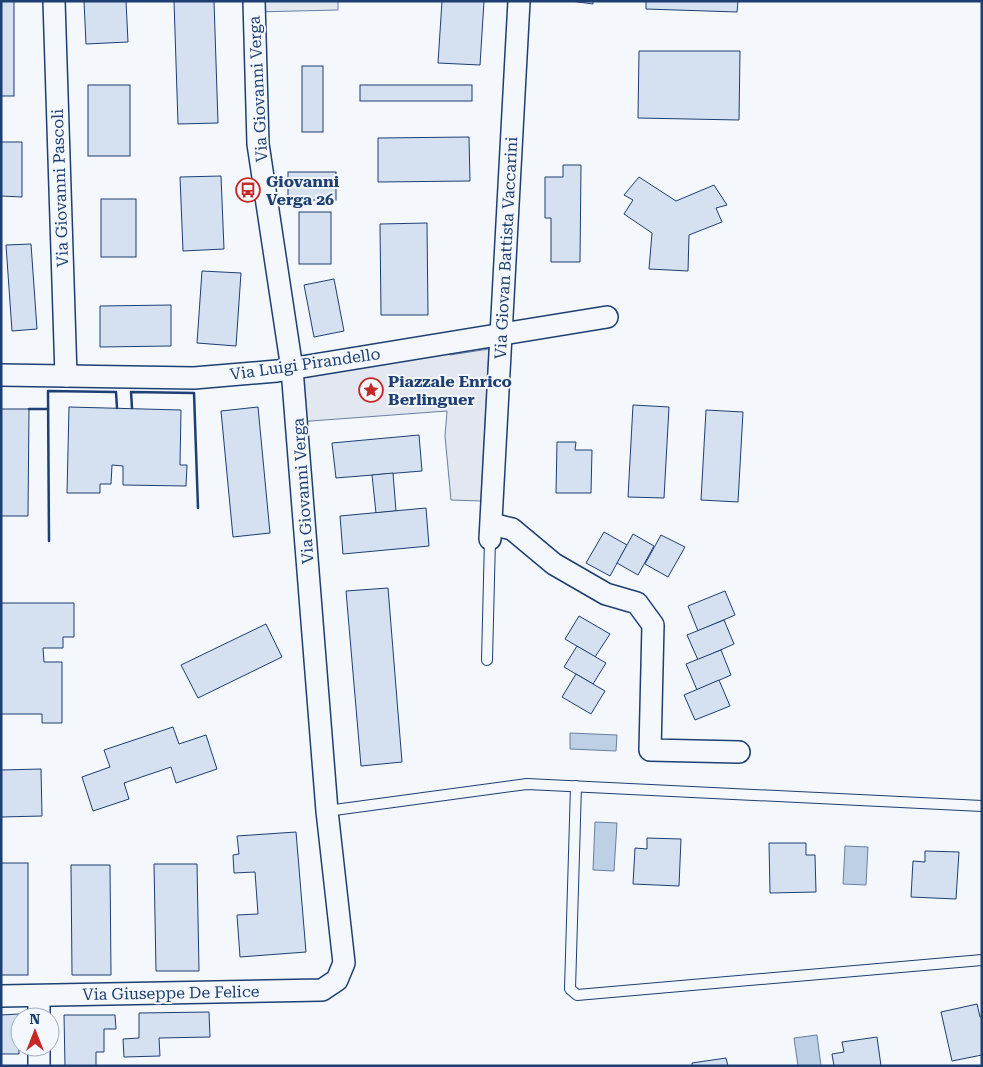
<svg xmlns="http://www.w3.org/2000/svg" width="983" height="1067" font-family="'Roboto Serif',serif">
<style>
.parking{fill:#e3e8f0;stroke:#687fa3}
.water{fill:#bed0e5;stroke:#687fa3}
.building{fill:#d5e0f0;stroke:#1d3f73}
.lines{fill:none;stroke-linecap:round;stroke-linejoin:round}
.lane-casing{stroke:#1d3f73;stroke-width:12}
.street-casing{stroke:#1d3f73;stroke-width:24}
.lane{stroke:#f4f7fb;stroke-width:10}
.street{stroke:#f4f7fb;stroke-width:21}
.wall{stroke:#1d3f73;stroke-width:2.5}
.labels{text-anchor:middle;dominant-baseline:central;stroke-width:4;stroke-linejoin:round;paint-order:stroke}
.street-label{font-size:16px;fill:#1d3f73;stroke:#f4f7fb}
.poi-label{font-size:16px;font-weight:bold;fill:#1d3f73;stroke:#f4f7fb;text-anchor:start}
</style>
<rect width="100%" height="100%" fill="#f4f7fb"/>
<g class="parking">
<path d="M254 1H338V10L254 12Z"/>
<path d="M450 343V355L489 349 481 501 451 500 445 436 447 411 297 422 292 369Z"/>
</g>
<g class="water">
<path d="M570 733 617 735 616 751 570 749Z"/>
<path d="M595 822 617 823 614 871 593 870Z"/>
<path d="M845 846 868 847 866 885 843 884Z"/>
<path d="M817 1035 821 1066H798L794 1038Z"/>
</g>
<g class="building">
<rect x="1" y="1" width="13" height="95"/>
<path d="M84 1H126L128 42 86 44Z"/>
<path d="M174 1H214L218 123 178 124Z"/>
<path d="M442 1H484L480 65 438 63Z"/>
<path d="M571 1H593V4Z"/>
<path d="M646 1H738L737 12 646 9Z"/>
<path d="M639 51H740L739 120 638 118Z"/>
<rect x="302" y="66" width="21" height="66"/>
<rect x="88" y="85" width="42" height="71"/>
<rect x="360" y="85" width="112" height="16"/>
<path d="M469 137 470 181 378 182V138Z"/>
<path d="M1 142H22V197L1 196Z"/>
<path d="M563 165H581L580 262H551V218H545V177H563Z"/>
<rect x="288" y="172" width="48" height="28"/>
<path d="M221 176 224 249 183 251 180 177Z"/>
<path d="M639 177 676 201 714 185 727 205 716 208 722 222 689 235 688 271 649 269 652 233 624 214 633 200 624 195Z"/>
<rect x="101" y="199" width="35" height="58"/>
<rect x="299" y="212" width="32" height="52"/>
<path d="M427 223 428 315H381L380 224Z"/>
<path d="M31 244 37 329 12 331 6 245Z"/>
<path d="M202 271 241 273 236 346 197 343Z"/>
<path d="M334 279 344 331 314 337 304 285Z"/>
<path d="M171 305V346L100 347V306Z"/>
<path d="M633 405 669 407 664 498 628 497Z"/>
<path d="M69 407 181 410 180 465H187L186 486 123 485V466L112 465 111 484H100V493H67Z"/>
<path d="M258 407 270 533 233 537 221 411Z"/>
<path d="M1 409H29L28 516H1Z"/>
<path d="M706 410 743 412 738 502 701 500Z"/>
<path d="M419 435 422 471 336 478 332 443Z"/>
<path d="M557 442H576L575 450H592L591 493H556Z"/>
<path d="M393 473 396 511 376 513 372 475Z"/>
<path d="M426 508 429 546 343 554 340 516Z"/>
<path d="M604 532 627 545 610 576 586 563Z"/>
<path d="M633 534 654 546 638 575 617 563Z"/>
<path d="M661 535 685 547 668 577 645 564Z"/>
<path d="M388 588 402 762 361 766 346 591Z"/>
<path d="M725 591 735 615 698 631 688 606Z"/>
<path d="M1 603H74V637H63V648H43L44 662H62V723H42V714H1Z"/>
<path d="M579 616 610 634 595 657 565 639Z"/>
<path d="M724 620 734 644 698 660 687 635Z"/>
<path d="M266 624 282 657 198 698 181 665Z"/>
<path d="M577 646 606 663 593 684 564 667Z"/>
<path d="M721 650 731 675 697 690 686 664Z"/>
<path d="M576 674 605 691 591 714 562 697Z"/>
<path d="M719 680 730 706 695 720 684 695Z"/>
<path d="M173 727 179 744 206 735 217 769 176 783 171 767 124 783 129 799 93 811 82 777 110 767 104 750Z"/>
<path d="M41 769 42 816 1 817V770Z"/>
<path d="M296 832 306 952 240 957 237 915 258 914 255 872 234 873 233 855 239 854 237 836Z"/>
<path d="M647 838 681 839 679 886 633 884 635 848 647 849Z"/>
<path d="M769 843H806V855H815L816 892 770 893Z"/>
<path d="M925 851 959 852 956 899 911 897 913 861 925 862Z"/>
<rect x="1" y="863" width="27" height="112"/>
<path d="M154 864H197L199 971H156Z"/>
<path d="M71 865H110L111 975H72Z"/>
<path d="M977 1004 980 1017H982V1055L952 1061 941 1012Z"/>
<path d="M209 1012 210 1037 159 1038 160 1056 124 1057 123 1039 139 1038V1013Z"/>
<path d="M19 1014V1054H1V1015Z"/>
<path d="M64 1015H115L116 1029H104V1052H96V1066H65Z"/>
<path d="M877 1037 881 1066H834L832 1054 844 1052 842 1042Z"/>
<path d="M726 1058 728 1066H692V1063Z"/>
</g>
<g class="lines">
<g class="lane-casing">
<g id="lane">
<path d="M487 660 490 539"/>
<path d="M576 786 570 989 577 995 982 960"/>
<path d="M327 811 527 784 982 806"/>
</g>
</g>
<g class="street-casing">
<g id="street">
<path d="M54 1 66 376"/>
<path d="M1 375 194 378 277 371 607 317"/>
<path d="M492 524 512 529 554 564 606 594 637 603 653 625 650 750 739 752"/>
<path d="M490 539 519 1"/>
<path d="M1 996 322 990 337 980 344 963 327 811 292 369 258 144 254 1"/>
<path d="M39 996V1017"/>
<path d="M39 1047V1066"/>
</g>
</g>
<use href="#lane" class="lane"/>
<use href="#street" class="street"/>
<g class="wall">
<path d="M132 408 131 392 194 393 198 508"/>
<path d="M29 409H48"/>
<path d="M49 541 48 391 116 392 117 408"/>
</g>
</g>
<defs>
<g id="bus-ring" transform="scale(1.25)"><circle r="9.5" fill="#f4f7fb" stroke="#c62828" stroke-width="1.5"/><path d="M-5-6H5V4H4V6H2V4H-2V6H-4V4H-5ZM-3.5-4V0h7V-4ZM-3.5 1.2v1.5H-2V1.2ZM2 1.2v1.5H3.5V1.2Z" fill="#c62828"/></g>
<g id="sight-ring" transform="scale(1.25)"><circle r="9.5" fill="#f4f7fb" stroke="#c62828" stroke-width="1.5"/><path d="M0-6L1.8-2.2L6-1.7L2.9 1.2L3.7 5.4L0 3.3L-3.7 5.4L-2.9 1.2L-6-1.7L-1.8-2.2Z" fill="#c62828"/></g>
</defs>
<g fill-rule="evenodd">
<use href="#bus-ring" x="248" y="190"/>
<use href="#sight-ring" x="371" y="390"/>
</g>
<g class="labels">
<g class="street-label">
<text transform="translate(258 89) rotate(-93)">Via Giovanni Verga</text>
<text transform="translate(60 188) rotate(-92)">Via Giovanni Pascoli</text>
<text transform="translate(506 248) rotate(-87)">Via Giovan Battista Vaccarini</text>
<text transform="translate(305 364) rotate(-8)">Via Luigi Pirandello</text>
<text transform="translate(303 491) rotate(-94)">Via Giovanni Verga</text>
<text transform="translate(171 993) rotate(-1)">Via Giuseppe De Felice</text>
</g>
<g class="poi-label">
<text x="266" y="181">Giovanni<tspan x="266" dy="18">Verga 26</tspan></text>
<text x="388" y="381">Piazzale Enrico<tspan x="388" dy="18">Berlinguer</tspan></text>
</g>
</g>
<rect width="983" height="1067" fill="none" stroke="#1d3f73" stroke-width="5"/>
<g transform="translate(35 1032)"><circle r="24" fill="#f4f7fb" stroke="#9eadc5"/>
<path d="M0-4L9 19L0 12L-9 19Z" fill="#c62828"/>
<text y="-8" font-size="14" font-weight="bold" text-anchor="middle" fill="#1d3f73">N</text>
</g>
</svg>
